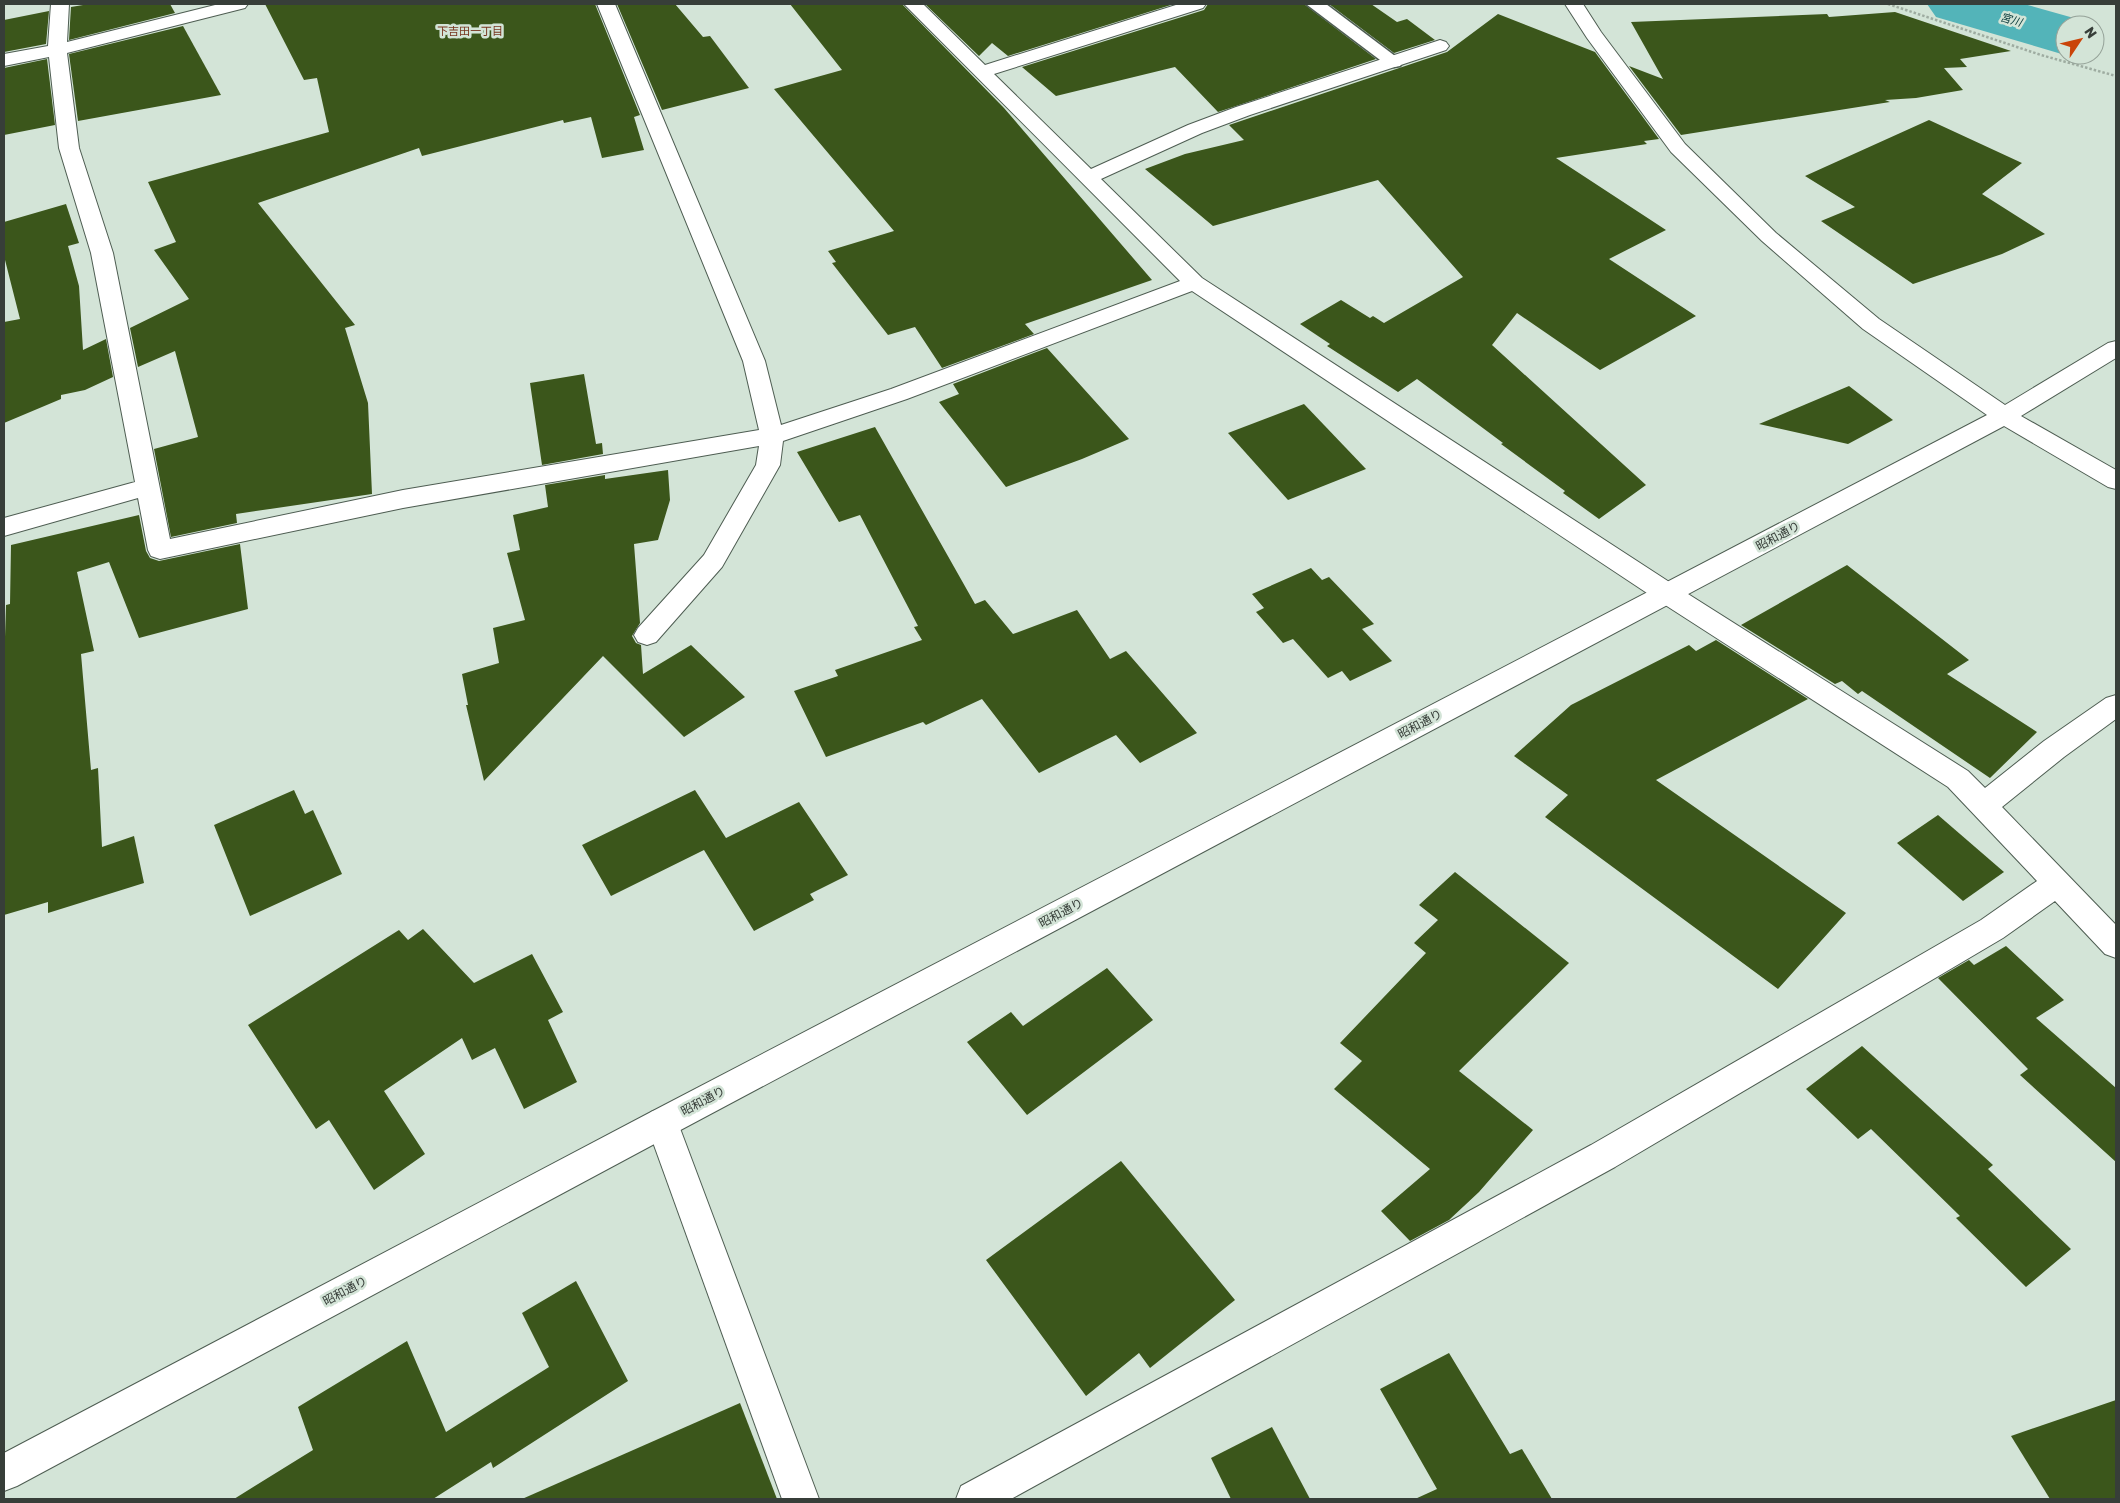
<svg xmlns="http://www.w3.org/2000/svg" width="2120" height="1503" font-family="Rubik,'Noto Sans JP',sans-serif">
<style>
.lines{fill:none;stroke-linecap:round;stroke-linejoin:round}
.river{fill:#53b4b9;fill-rule:evenodd}
.building{fill:#3b561b}
.lane-casing{stroke:#4e5d52;stroke-width:3}
.street-casing{stroke:#4e5d52;stroke-width:2}
.secondary-casing{stroke:#4e5d52;stroke-width:2}
.path{stroke:#9eaca1;stroke-width:2.5;stroke-dasharray:2.5 2;stroke-linecap:butt}
.lane{fill:#fff;fill-rule:evenodd}
.street{fill:#fff;fill-rule:evenodd}
.secondary{fill:#fff;fill-rule:evenodd}
.labels{text-anchor:middle;dominant-baseline:central;stroke-width:5;stroke-linejoin:round;paint-order:stroke}
.far-water-label{font-size:11px;font-style:italic;fill:#063638;stroke:#d3e4d7}
.far-neighbourhood-label{font-size:11px;fill:#77341e;stroke:#d3e4d7}
.street-label{font-size:12px;fill:#373e39;stroke:#d3e4d7}
</style>
<rect width="100%" height="100%" fill="#d3e4d7"/>
<g class="lines">
<g class="river">
<path d="M1927 4H2024L2088 22 2089 25H2065V55L1936 17Z"/>
<path d="M2095 33 2097 36 2095 39Z"/>
</g>
</g>
<g class="building">
<path d="M89 4H170L175 13 69 40 71 7Z"/>
<path d="M265 4H595L640 115 634 117 644 150 602 158 591 117 564 123 563 120 422 156 419 148 258 203 355 325 345 328 368 403 372 494 236 514 237 523 171 537 154 449 198 437 175 351 138 367 130 328 189 299 154 250 176 242 148 182 329 132 317 78 304 80Z"/>
<path d="M617 4H675L703 37 710 36 749 88 662 110Z"/>
<path d="M790 4H902L1004 108 1152 280 1025 324 1034 334 942 368 915 327 888 335 832 263 836 262 828 251 894 231 774 89 842 70Z"/>
<path d="M925 4H1174L1008 56 992 43 979 56Z"/>
<path d="M1208 4H1304L1376 59 1218 112 1175 67 1056 96 1022 67 1204 10Z"/>
<path d="M1329 4H1371L1397 22 1407 19 1435 40 1394 53Z"/>
<path d="M49 11 46 44 4 52V20Z"/>
<path d="M1895 12 2011 51 1960 59 1967 67 1944 68 1963 90 1916 98 1885 100 1890 102 1681 135 1629 66 1663 79 1631 22 1827 14 1829 17Z"/>
<path d="M1498 14 1595 52 1659 139 1644 141 1647 144 1556 158 1666 230 1609 259 1696 316 1600 370 1517 313 1492 345 1646 485 1599 519 1563 493 1565 491 1501 444 1503 443 1417 379 1398 392 1327 346 1330 344 1300 324 1341 300 1370 318 1373 316 1384 323 1463 277 1378 180 1213 226 1145 169 1185 154 1244 140 1229 125 1447 52Z"/>
<path d="M183 26 221 95 78 121 69 54Z"/>
<path d="M47 59 55 125 4 135V68Z"/>
<path d="M1929 120 2022 163 1982 194 2045 234 2002 254 1913 284 1821 221 1855 207 1805 176Z"/>
<path d="M66 204 79 243 68 246 79 286 83 350 106 339 113 377 85 390 61 395V399L4 423V322L20 319 4 256V222Z"/>
<path d="M1047 348 1129 439 1082 459 1006 487 939 402 959 394 953 384Z"/>
<path d="M584 374 596 444 602 443 603 454 542 465 530 383Z"/>
<path d="M1849 386 1893 420 1848 444 1759 424Z"/>
<path d="M1304 404 1366 469 1288 500 1228 433Z"/>
<path d="M875 427 975 604 985 600 1013 634 1077 610 1110 659 1126 651 1197 733 1140 763 1116 735 1039 773 982 699 926 725 923 722 826 757 794 691 838 676 835 670 922 640 914 627 918 626 860 515 839 522 797 452Z"/>
<path d="M668 470 670 500 658 540 634 544 640 623 632 636 636 643 641 645 643 674 691 645 745 697 684 737 603 656 484 781 466 705H468L462 674 499 663 493 628 525 620 507 553 520 550 513 515 548 507 545 485 605 475V479Z"/>
<path d="M139 515 146 551 150 558 159 561 240 544 248 609 139 638 109 562 77 572 94 651 81 654 91 770 98 768 102 847 134 836 144 883 48 913V902L4 915V668L6 605 10 604 11 545Z"/>
<path d="M1847 565 1969 660 1947 674 2037 732 1990 778 1862 691 1858 694 1842 681 1835 684 1741 625Z"/>
<path d="M1311 568 1322 580 1329 577 1374 624 1362 629 1392 661 1350 681 1342 671 1328 678 1293 639 1283 643 1256 612 1264 608 1252 594Z"/>
<path d="M1716 640 1808 699 1656 780 1846 913 1778 989 1545 817 1568 795 1514 756 1571 705 1689 645 1696 651Z"/>
<path d="M294 790 305 814 313 810 342 874 250 916 214 825Z"/>
<path d="M695 790 726 838 799 802 848 875 810 894 814 900 754 931 704 850 611 896 582 845Z"/>
<path d="M1938 815 2004 872 1963 901 1897 843Z"/>
<path d="M1455 872 1569 963 1459 1071 1533 1130 1479 1192 1449 1220 1410 1241 1381 1211 1430 1169 1334 1089 1362 1061 1340 1043 1426 953 1414 943 1438 920 1419 905Z"/>
<path d="M423 929 474 983 532 954 563 1012 548 1020 577 1082 524 1109 495 1048 472 1060 462 1038 384 1091 425 1154 374 1190 329 1120 316 1129 248 1025 399 930 408 940Z"/>
<path d="M2006 946 2064 1000 2036 1018 2116 1088V1162L2020 1075 2028 1069 1938 978 1969 960 1974 965Z"/>
<path d="M1107 968 1153 1020 1027 1115 967 1042 1011 1012 1023 1026Z"/>
<path d="M1862 1046 1993 1165 1988 1169 2071 1249 2026 1287 1956 1218 1960 1216 1871 1129 1858 1139 1806 1089Z"/>
<path d="M1121 1161 1235 1300 1150 1368 1139 1353 1086 1396 986 1260Z"/>
<path d="M576 1281 628 1381 493 1468 491 1462 433 1499H234L313 1450 298 1407 407 1341 446 1432 549 1367 522 1313Z"/>
<path d="M1449 1353 1510 1454 1522 1449 1552 1499H1415L1437 1489 1380 1389Z"/>
<path d="M2116 1400V1499H2050L2011 1436Z"/>
<path d="M740 1403 777 1499H522Z"/>
<path d="M1272 1427 1310 1499H1231L1211 1458Z"/>
</g>
<g class="lines">
<g class="lane-casing">
<path id="lane" d="M1306 4H1326L1403 62 1400 66 1394 67 1388 66Z"/>
</g>
<g class="street-casing">
<g id="street">
<path d="M51 4H69L67 42 219 4H248L245 8 67 53 79 148 113 253 170 539 403 490 759 430 743 361 597 4H615L765 361 781 425 891 389 1180 281 904 4H923L985 65 1179 4H1206L1203 8 994 74 1091 169 1188 125 1236 107 1434 42 1440 40 1446 42 1449 46 1446 50 1250 115 1202 133 1101 179 1202 278 1677 587 1968 771 1985 788 2044 741 2106 698 2116 695V719L2064 757 2002 807 2116 925V958L2105 954 2055 901 2003 938 1615 1167 1011 1499H956L961 1486 1591 1145 1981 920 2037 881 1948 787 1659 601 1192 291 907 399 783 441 780 465 722 567 656 642 647 645 638 642 634 635 638 628 704 555 756 465 759 446 403 508 160 559 151 556 148 550 138 498 4 536V518L135 482 91 253 59 148 49 57 4 66V54L48 46Z"/>
<path d="M662 1108 673 1112 678 1123 819 1499H782L646 1123 651 1112Z"/>
</g>
</g>
<g class="secondary-casing">
<path id="secondary" d="M1565 4H1583L1601 32 1685 144 1776 233 1879 319 2005 405 2108 343 2116 341V358L2021 416 2116 470V489L2108 487 2004 426 673 1134 17 1486 4 1491V1453L651 1112 1987 415 1863 329 1762 241 1671 152 1587 38Z"/>
</g>
<path class="path" d="M1888 4 2041 55 2116 76"/>
<use href="#lane" class="lane"/>
<use href="#street" class="street"/>
<use href="#secondary" class="secondary"/>
</g>
<g class="labels">
<g class="far-water-label">
<text transform="translate(2011 20) rotate(17)">宮川</text>
</g>
<g class="far-neighbourhood-label">
<text x="470" y="31">下吉田一丁目</text>
</g>
<g class="street-label">
<text transform="translate(1778 536) rotate(-28)">昭和通り</text>
<text transform="translate(1420 724) rotate(-28)">昭和通り</text>
<text transform="translate(1061 913) rotate(-28)">昭和通り</text>
<text transform="translate(703 1101) rotate(-28)">昭和通り</text>
<text transform="translate(345 1291) rotate(-28)">昭和通り</text>
</g>
</g>
<rect width="2120" height="1503" fill="none" stroke="#373e39" stroke-width="10"/>
<g transform="translate(2080 40) rotate(55)"><circle r="24" fill="#d3e4d7" stroke="#95a298"/>
<path d="M0-4L9 19L0 12L-9 19Z" fill="#ca4409"/>
<text y="-8" font-size="14" font-weight="bold" text-anchor="middle" fill="#373e39">N</text>
</g>
</svg>
